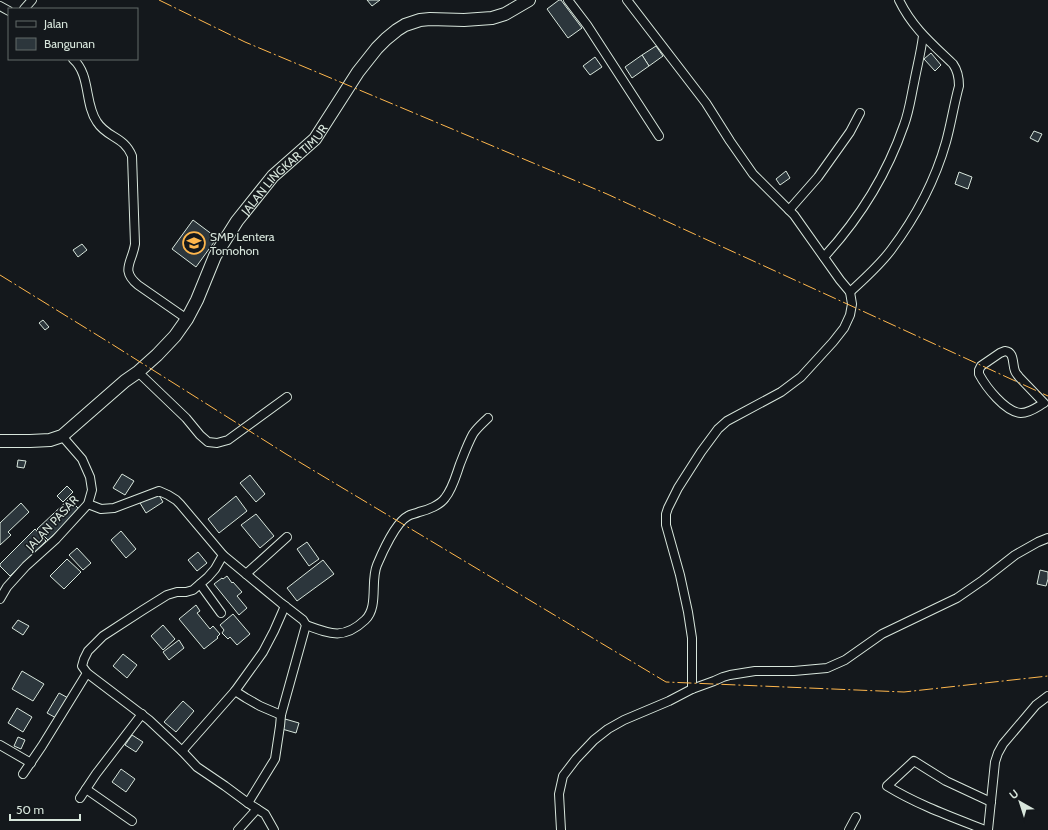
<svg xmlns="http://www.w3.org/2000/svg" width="1048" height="830" font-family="Cabin,sans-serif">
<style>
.building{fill:#2c363c;stroke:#d8e6dc}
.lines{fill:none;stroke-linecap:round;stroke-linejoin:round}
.street-casing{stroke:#d8e6dc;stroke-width:10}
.secondary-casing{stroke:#d8e6dc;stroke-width:14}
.street{stroke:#14181c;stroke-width:8}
.secondary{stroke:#14181c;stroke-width:12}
.power{stroke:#ffb74d;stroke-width:1;stroke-dasharray:14 3 2 3;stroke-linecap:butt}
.labels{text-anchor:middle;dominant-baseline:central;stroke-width:3;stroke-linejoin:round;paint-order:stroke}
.street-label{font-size:12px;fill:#d8e6dc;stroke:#14181c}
.poi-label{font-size:12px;fill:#d8e6dc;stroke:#14181c;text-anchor:start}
</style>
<rect width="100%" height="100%" fill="#14181c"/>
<g class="building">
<path d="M367 0H380L372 6Z"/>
<path d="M559 0H561L582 28 568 38 547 9Z"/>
<path d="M656 46 663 56 649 66 642 55Z"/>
<path d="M931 53 941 65 935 71 924 59Z"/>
<path d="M642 55 649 66 632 78 625 67Z"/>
<path d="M595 57 602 67 590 75 583 66Z"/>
<path d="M1034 131 1042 134 1038 142 1030 138Z"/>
<path d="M786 171 790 178 780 185 776 179Z"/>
<path d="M959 172 972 177 968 189 955 184Z"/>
<path d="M193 220 217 238 196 267 172 249Z"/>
<path d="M82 244 87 250 78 257 73 250Z"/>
<path d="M43 320 49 327 45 330 39 323Z"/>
<path d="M18 460 26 461 24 468 17 467Z"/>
<path d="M122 474 134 481 125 495 113 488Z"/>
<path d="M250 475 265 494 256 502 240 483Z"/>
<path d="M67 486 73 492 63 502 57 496Z"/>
<path d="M157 492 163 502 146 513 140 503Z"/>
<path d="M236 496 247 511 219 533 208 519Z"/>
<path d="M69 499 80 510 48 540 37 529Z"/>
<path d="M21 503 29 512 8 532 11 535 0 545V523Z"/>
<path d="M256 514 274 536 260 548 241 525Z"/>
<path d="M35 529 46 541 10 576 0 566V564Z"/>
<path d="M121 531 136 549 126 558 111 540Z"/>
<path d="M307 542 319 559 309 566 297 549Z"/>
<path d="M77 548 91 563 83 570 69 555Z"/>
<path d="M198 552 207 563 197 571 188 560Z"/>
<path d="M67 559 81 572 64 589 50 576Z"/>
<path d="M323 560 334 574 297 601 287 588Z"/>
<path d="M1040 570 1048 572V579L1046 586 1037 584Z"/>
<path d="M227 576 232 583 233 582 242 592 237 596 247 608 239 615 214 584 222 578 223 579Z"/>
<path d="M196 605 200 611 197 613 210 629 213 626 220 634 217 637 218 638 204 649 179 619Z"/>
<path d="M233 614 250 634 237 645 230 637 228 639 222 633 224 630 220 625Z"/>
<path d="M18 620 29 626 23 635 12 628Z"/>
<path d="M163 625 175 639 163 650 151 636Z"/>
<path d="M179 640 184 648 169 660 163 652Z"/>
<path d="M123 654 137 665 127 678 113 666Z"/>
<path d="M22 671 44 684 33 701 12 689Z"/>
<path d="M59 693 70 699 58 719 47 713Z"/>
<path d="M183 701 194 711 176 732 164 722Z"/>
<path d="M17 708 32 717 23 732 8 723Z"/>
<path d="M285 719 299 723 296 733 282 729Z"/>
<path d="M132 735 143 742 136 752 125 745Z"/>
<path d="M18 737 25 740 21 749 14 746Z"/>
<path d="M121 769 135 779 126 792 112 782Z"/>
</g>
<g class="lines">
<g class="street-casing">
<g id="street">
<path d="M568 0 587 25 659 136"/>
<path d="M627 0 706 103 730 141 753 174 794 215 840 280 850 292 852 304 850 315 844 328 833 342 801 377 781 392 727 421 718 429 701 452 678 488 668 508 666 514V525L680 575 688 612 692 638V689"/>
<path d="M0 6 9 11"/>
<path d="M24 9 32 0"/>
<path d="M73 59C91 75 84 103 97 122 107 138 124 136 132 156L135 244C132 263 120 270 138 285L187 319"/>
<path d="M789 210 818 177 850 132 860 113"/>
<path d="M824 257C859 219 887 174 904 125 909 112 911 97 914 83 917 67 921 52 923 36"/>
<path d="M850 292C864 279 879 266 891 250 915 218 935 181 946 142 951 124 954 104 959 86 959 77 958 71 953 64 931 43 912 27 899 0"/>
<path d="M1005 351C1015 352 1012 364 1015 371 1016 374 1018 375 1019 377L1044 403C1037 407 1030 413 1021 413 1005 412 986 387 979 374V370L981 366 1000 353Z"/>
<path d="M138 372 186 418 200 435 208 442 217 443 228 440 287 397"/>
<path d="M88 504 101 509 114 508 159 491 168 495 176 500 180 504 223 555 215 569 208 577 193 590 186 592H177L167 595 143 610 103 636 88 651 84 659 82 666 87 673 149 720 182 751 197 767 225 786 248 803 265 814 274 830"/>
<path d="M223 555 281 603 303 620 306 625 281 715 280 726 275 759 248 803"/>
<path d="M246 574 287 537"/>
<path d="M200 584 221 613"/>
<path d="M0 599 7 587 26 566 56 539 88 504 92 490 90 477 82 459 62 436"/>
<path d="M306 625C330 634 344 640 365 620 379 607 370 581 377 565 382 553 396 522 408 516 411 514 415 514 419 512 428 510 440 505 445 498 453 488 456 475 460 464 464 454 468 443 473 434 477 428 483 423 488 418"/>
<path d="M235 691 263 652 274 631 285 606"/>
<path d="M0 745 31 763"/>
<path d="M182 751 235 691 246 698 260 706 281 715"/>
<path d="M23 774 42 746 87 673"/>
<path d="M86 789 132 821"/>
<path d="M80 798 96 774 142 714"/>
<path d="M238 830 257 809"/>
<path d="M561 830 559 794 563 776 576 759 594 740 608 729 624 720 669 701 692 689 714 681 723 677 730 675 755 671H794L827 668 845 660 882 634 957 598 983 580 1015 555 1038 542 1048 538"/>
<path d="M849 830 856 817"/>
<path d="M985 830C952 817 918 805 887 786L914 761 946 781 991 802"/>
<path d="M988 830 995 762 998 753 1003 744 1036 705 1048 696"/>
</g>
</g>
<g class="secondary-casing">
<g id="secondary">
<path id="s1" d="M0 441H30L50 440 62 436 125 381 138 372 157 355 175 336 187 319 197 300 215 256 237 221 273 176 315 139 358 72 377 48 386 39 397 30 405 25 420 20 430 19 464 20 492 18 505 14 529 0"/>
</g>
</g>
<use href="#street" class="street"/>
<use href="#secondary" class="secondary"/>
<g class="power">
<path d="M159 0 245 42 607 194 1048 396"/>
<path d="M0 275 110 343 286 454 666 682 904 692 1048 676"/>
</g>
</g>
<defs>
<g id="school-ring" transform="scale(1.15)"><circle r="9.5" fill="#14181c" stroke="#ffb74d" stroke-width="1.5"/><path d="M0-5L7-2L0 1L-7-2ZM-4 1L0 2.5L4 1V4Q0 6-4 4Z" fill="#ffb74d"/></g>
</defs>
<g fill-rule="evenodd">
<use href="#school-ring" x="194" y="243"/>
</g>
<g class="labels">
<g class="street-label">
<text stroke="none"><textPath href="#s1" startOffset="415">JALAN LINGKAR TIMUR</textPath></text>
<text transform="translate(52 523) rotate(-47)">JALAN PASAR</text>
</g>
<g class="poi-label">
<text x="210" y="236">SMP Lentera<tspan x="210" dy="14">Tomohon</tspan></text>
</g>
</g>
<rect x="8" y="8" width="130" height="52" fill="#14181c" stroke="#626a69"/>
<rect x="16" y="21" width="20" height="6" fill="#14181c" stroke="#626a69"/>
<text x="44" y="28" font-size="12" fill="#d8e6dc">Jalan</text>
<rect x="16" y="38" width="20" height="12" fill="#2c363c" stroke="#626a69"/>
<text x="44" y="48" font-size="12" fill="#d8e6dc">Bangunan</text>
<g transform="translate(1020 802) rotate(321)" stroke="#14181c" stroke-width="3" paint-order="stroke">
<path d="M0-3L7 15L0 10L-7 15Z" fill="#d8e6dc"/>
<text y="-6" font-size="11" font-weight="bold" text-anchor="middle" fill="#d8e6dc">U</text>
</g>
<path d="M10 814v6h70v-6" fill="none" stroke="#d8e6dc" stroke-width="2"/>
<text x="16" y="814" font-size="12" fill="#d8e6dc" stroke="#14181c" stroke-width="3" paint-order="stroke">50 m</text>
</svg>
